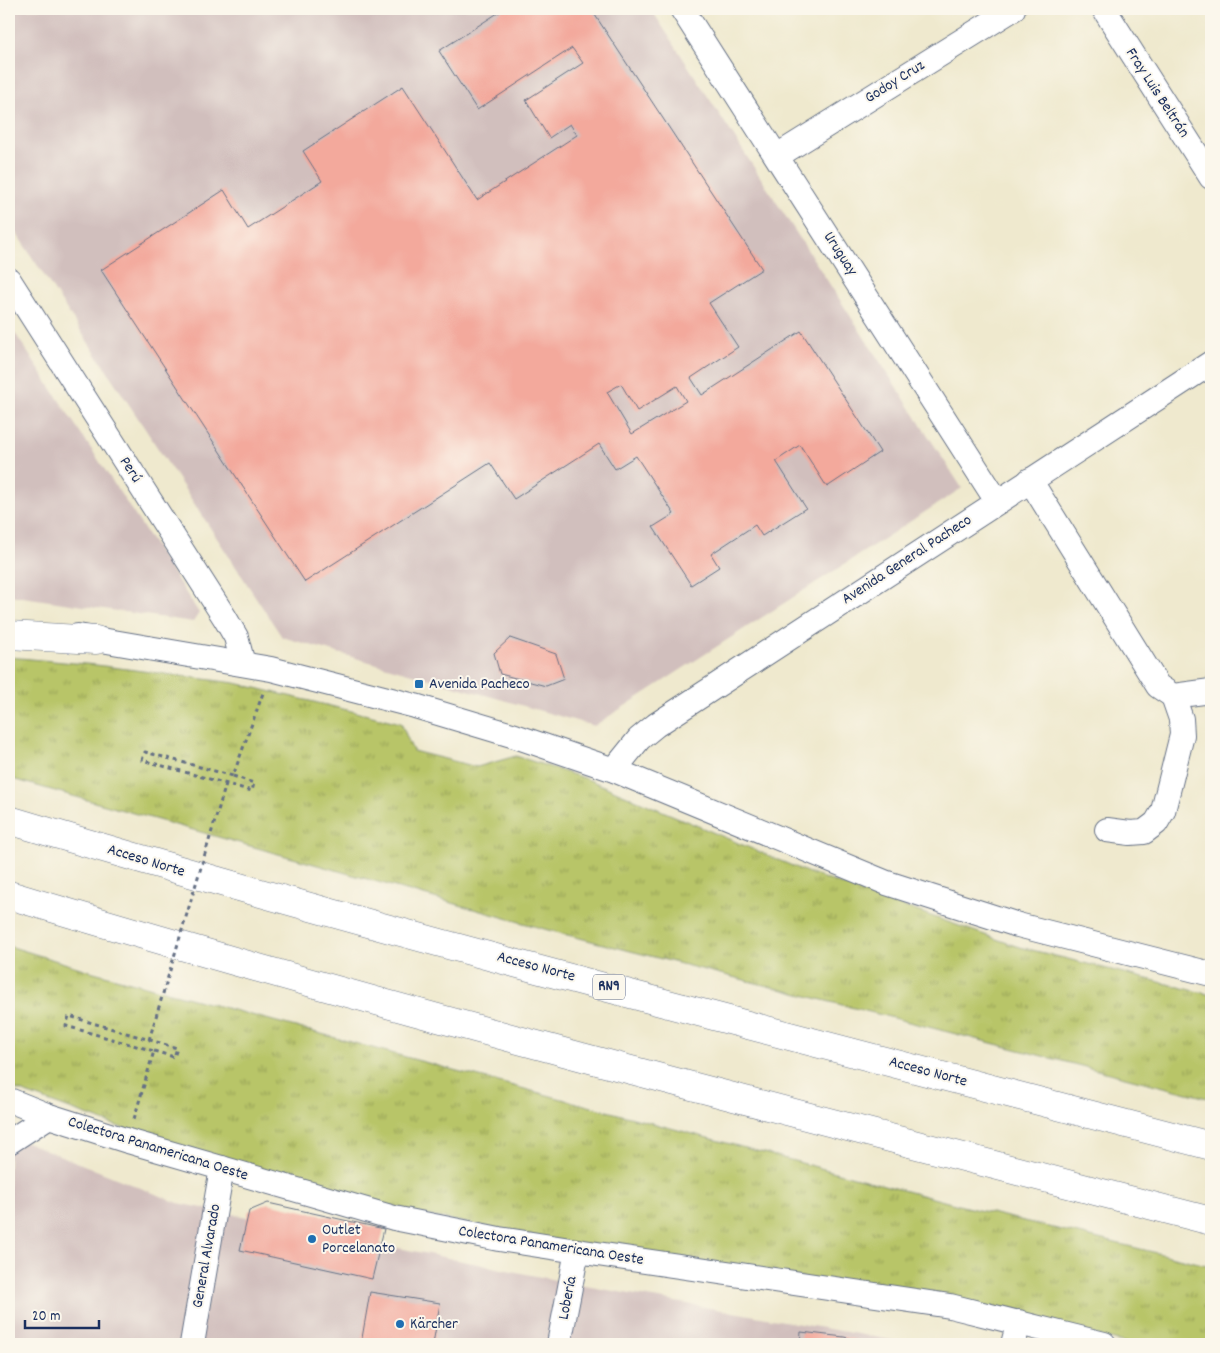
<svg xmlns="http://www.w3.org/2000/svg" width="1220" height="1353" font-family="Dekko,sans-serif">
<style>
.industrial{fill:#d1bfbd}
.grass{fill:url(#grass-tufts);stroke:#6a7a62}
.building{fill:#f3a99c;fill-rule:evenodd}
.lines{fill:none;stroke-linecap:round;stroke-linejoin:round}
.minor-casing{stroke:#657085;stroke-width:26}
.highway-casing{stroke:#657085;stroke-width:29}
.path{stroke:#657085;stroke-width:3;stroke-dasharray:4 4;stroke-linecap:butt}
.minor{stroke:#fff;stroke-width:24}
.highway{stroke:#fff;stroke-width:28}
.path-bridge{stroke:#657085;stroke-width:3;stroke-dasharray:4 4;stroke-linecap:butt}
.poi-dot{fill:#1f6fb2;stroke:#fbf7ec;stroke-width:2}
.labels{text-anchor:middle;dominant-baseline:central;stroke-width:4;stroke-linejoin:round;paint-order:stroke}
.shield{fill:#fbf7ec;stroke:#5e6b89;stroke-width:1}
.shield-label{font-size:15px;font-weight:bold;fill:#1b2f5e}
.street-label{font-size:16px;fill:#1b2f5e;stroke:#fbf7ec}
.poi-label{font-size:16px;fill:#1b2f5e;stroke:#fbf7ec;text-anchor:start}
</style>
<defs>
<pattern id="grass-tufts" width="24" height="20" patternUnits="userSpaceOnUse" patternTransform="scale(1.25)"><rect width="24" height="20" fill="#b8c567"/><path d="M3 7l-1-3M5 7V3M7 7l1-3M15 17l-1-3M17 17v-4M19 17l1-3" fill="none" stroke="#95a058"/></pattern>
</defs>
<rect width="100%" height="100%" fill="#fbf7ec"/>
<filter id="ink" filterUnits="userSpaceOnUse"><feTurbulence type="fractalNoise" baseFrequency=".02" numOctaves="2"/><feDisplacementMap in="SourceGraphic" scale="10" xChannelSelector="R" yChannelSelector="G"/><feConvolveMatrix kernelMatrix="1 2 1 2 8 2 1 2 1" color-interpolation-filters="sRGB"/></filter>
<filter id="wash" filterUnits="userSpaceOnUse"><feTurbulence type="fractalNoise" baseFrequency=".0096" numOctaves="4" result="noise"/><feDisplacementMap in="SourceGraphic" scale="20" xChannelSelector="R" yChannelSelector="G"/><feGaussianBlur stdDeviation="1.12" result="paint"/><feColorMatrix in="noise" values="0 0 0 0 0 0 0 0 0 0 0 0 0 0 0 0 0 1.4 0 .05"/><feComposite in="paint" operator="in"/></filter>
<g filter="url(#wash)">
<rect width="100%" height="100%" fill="#efe9ce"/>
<g class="industrial">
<path d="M9 9H651L962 488 594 726 282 637 9 222Z"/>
<path d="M9 324 199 613 193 622 9 595Z"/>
<path d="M9 1135 178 1203 585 1286 914 1344H9Z"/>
</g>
<g class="grass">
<path d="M9 657 96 665 235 683 401 723 413 751 477 767 516 756 587 779 809 873 1016 946 1211 995V1099L548 930 9 778Z"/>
<path d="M9 946 90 971 446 1068 966 1207 1211 1266V1344H1130L964 1302 587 1246 415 1213 153 1139 9 1087Z"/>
</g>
<g id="blocks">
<g class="building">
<path d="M504 9H591L762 269 709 303 738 347 691 378 702 395 801 331 880 452 827 487 800 445 776 461 806 508 762 536 755 525 711 554 719 567 691 585 653 527 674 514 636 456 615 469 599 444 514 499 490 463 305 582 101 270 224 190 248 229 322 181 303 151 403 86 477 200 577 135 570 124 549 138 526 100 583 63 572 48 477 110 439 51ZM621 384 637 411 677 386 686 401 632 434 607 392Z"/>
<path d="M510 638 556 654 564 679 546 686 500 674 494 653Z"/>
<path d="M268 1203 384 1229 372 1279 240 1250 249 1211Z"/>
<path d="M370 1292 440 1303 433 1344H361Z"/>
<path d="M801 1332 844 1337 871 1344H800Z"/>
</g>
</g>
</g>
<g filter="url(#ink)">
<use href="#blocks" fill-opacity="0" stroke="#657085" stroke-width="1"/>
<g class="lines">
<g class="minor-casing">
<g id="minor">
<path d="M682 9 997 501"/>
<path d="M1104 9 1211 177"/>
<path d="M777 156 1013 9"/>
<path d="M9 280 225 618 236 637 243 664"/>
<path d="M1030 480 1158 686 1173 696 1211 691"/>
<path d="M78 636 271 669 415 706 515 736 614 770 887 883 1018 925 1211 974"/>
<path d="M614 770 639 739 656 725 1211 363"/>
<path d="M1107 830 1130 833 1144 832 1156 823 1163 811 1182 735 1181 719 1173 696"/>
<path d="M9 1100 49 1116 128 1141 394 1218 499 1239 577 1251 950 1306 1104 1344"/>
<path d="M9 1142 49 1116"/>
<path d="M192 1344 222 1168"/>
<path d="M559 1344 577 1251"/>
<path d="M1013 1344 1019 1322"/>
</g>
</g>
<g class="highway-casing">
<g id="highway">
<path d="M9 635 96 640"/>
<path d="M9 820C406 939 810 1041 1211 1146"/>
<path d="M9 895C406 1015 809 1117 1211 1221"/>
</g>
</g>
<g class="path">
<path d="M233 776 254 783 252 791 142 760 145 752 233 776 263 693"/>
<path d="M134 1119 154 1051 66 1026 69 1016 177 1048 174 1057 154 1051"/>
</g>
<use href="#minor" class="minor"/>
<use href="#highway" class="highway"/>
<path class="path-bridge" d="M149 1040 226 784"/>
</g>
</g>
<g class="poi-dot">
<rect x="414" y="679" width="10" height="10" rx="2.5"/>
<circle cx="312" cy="1239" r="5"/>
<circle cx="400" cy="1324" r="5"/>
</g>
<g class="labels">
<rect class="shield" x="593" y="974.5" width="32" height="25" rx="4"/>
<g class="shield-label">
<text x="609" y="987">RN9</text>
</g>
<g class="street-label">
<text transform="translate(895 82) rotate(-32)">Godoy Cruz</text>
<text transform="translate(1157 93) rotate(57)">Fray Luis Beltrán</text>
<text transform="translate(840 254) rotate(57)">Uruguay</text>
<text transform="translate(130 470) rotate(57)">Perú</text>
<text transform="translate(907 560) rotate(-33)">Avenida General Pacheco</text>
<text transform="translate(146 861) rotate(17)">Acceso Norte</text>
<text transform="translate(536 967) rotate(15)">Acceso Norte</text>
<text transform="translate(928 1072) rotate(15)">Acceso Norte</text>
<text transform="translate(158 1149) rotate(17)">Colectora Panamericana Oeste</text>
<text transform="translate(551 1246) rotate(9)">Colectora Panamericana Oeste</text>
<text transform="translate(207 1256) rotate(-80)">General Alvarado</text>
<text transform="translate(568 1298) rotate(-79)">Lobería</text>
</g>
<g class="poi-label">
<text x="429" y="684">Avenida Pacheco</text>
<text x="322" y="1230">Outlet<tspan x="322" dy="18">Porcelanato</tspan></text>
<text x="410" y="1324">Kärcher</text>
</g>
</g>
<rect width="1220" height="1353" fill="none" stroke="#fbf7ec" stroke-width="30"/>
<path d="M25 1320v8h74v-8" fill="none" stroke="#1b2f5e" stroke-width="2.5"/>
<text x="32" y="1320" font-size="15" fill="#1b2f5e" stroke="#fbf7ec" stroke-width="4" paint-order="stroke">20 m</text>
</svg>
